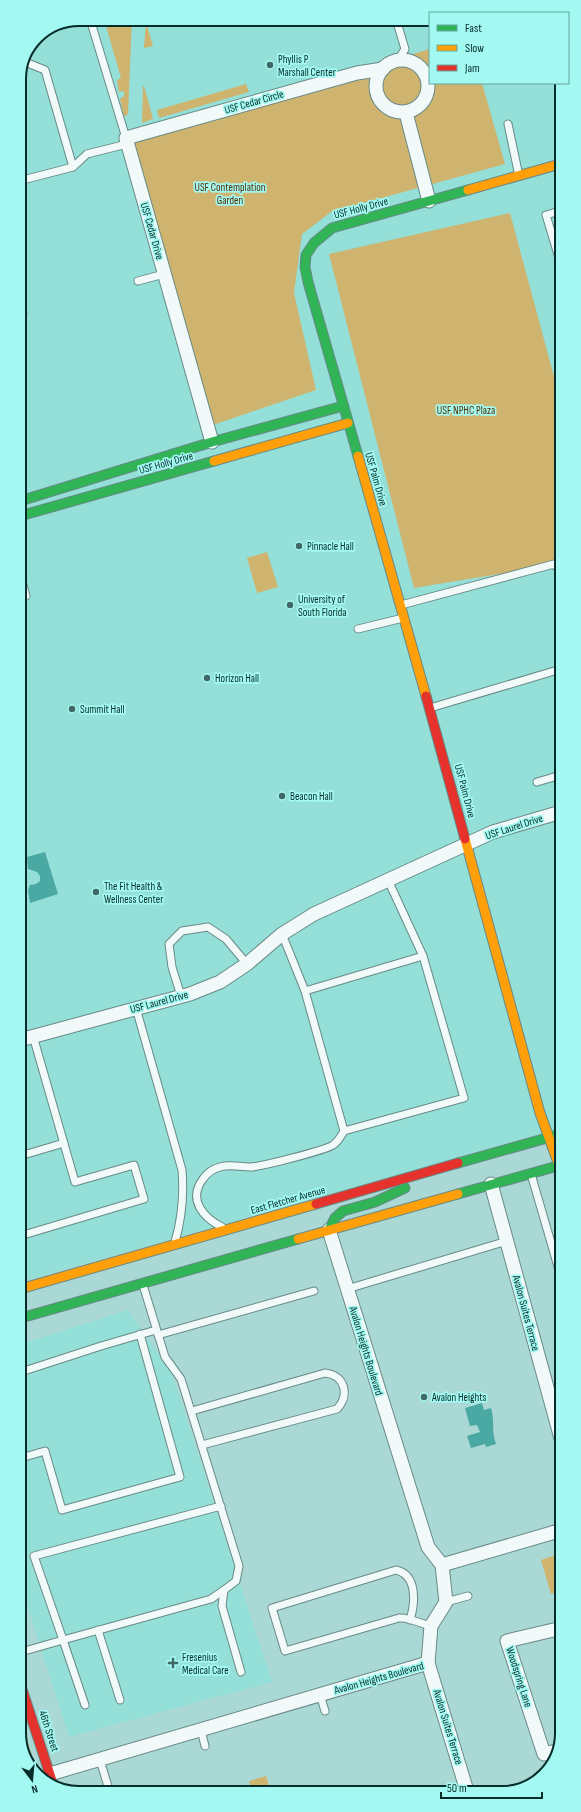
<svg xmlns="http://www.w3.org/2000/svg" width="581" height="1812" font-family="'Sofia Sans Condensed',sans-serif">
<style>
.built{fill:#94dfd8}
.green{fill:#ceb46f}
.water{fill:#4aa9a2}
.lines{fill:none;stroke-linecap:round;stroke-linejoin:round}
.lane-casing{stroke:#688a87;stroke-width:9}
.street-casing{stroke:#688a87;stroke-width:15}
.fast-casing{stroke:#688a87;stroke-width:11}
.slow-casing{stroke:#688a87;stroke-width:11}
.jam-casing{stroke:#688a87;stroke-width:11}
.lane{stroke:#f2f9f9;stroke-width:7}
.street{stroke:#f2f9f9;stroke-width:13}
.fast{stroke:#30b455;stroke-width:9}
.slow{stroke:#ff9f0a;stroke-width:9}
.jam{stroke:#e5322d;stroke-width:9}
.poi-dot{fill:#3f6866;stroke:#a3f9f1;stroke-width:1.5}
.labels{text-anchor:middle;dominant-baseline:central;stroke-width:3.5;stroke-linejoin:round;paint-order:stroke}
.poi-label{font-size:11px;fill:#062c2a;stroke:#a3f9f1;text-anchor:start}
.street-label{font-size:11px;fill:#062c2a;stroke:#a3f9f1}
.park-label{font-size:11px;fill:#522f00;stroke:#a3f9f1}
.rim{fill:none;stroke:#062c2a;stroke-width:2}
</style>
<rect width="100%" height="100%" fill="#aad8d4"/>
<g class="built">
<path d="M79 19H430V83H560L561 1128 20 1282 19 75 37 36Z"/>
<path d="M128 1310 172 1374 272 1682 69 1737 21 1586V1344Z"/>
</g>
<g class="green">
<path d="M104 19H132L128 114 124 117 120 99 124 96V91L119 92 117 80 121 78Z"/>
<path d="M146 22 153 46 144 48Z"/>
<path d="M430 49V83H482L505 164 331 212 302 234 294 293 316 390 207 427 130 137Z"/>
<path d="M246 84 249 92 159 118 157 110Z"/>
<path d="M143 86H144L153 119 142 123Z"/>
<path d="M510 213 560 399 561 564 414 588 329 254Z"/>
<path d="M267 552 278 587 257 593 247 558Z"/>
<path d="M562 1553V1590L551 1594 541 1560Z"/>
<path d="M21 1721 38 1775 21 1748Z"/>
<path d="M266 1776 271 1792H252L249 1781Z"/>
</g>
<g class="water">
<path d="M45 852 58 894 30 903 28 890 30 885 36 884 40 881V876L37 872 28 869 27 857Z"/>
<path d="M482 1403 484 1410 491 1408C495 1421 491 1430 496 1444L486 1447 485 1444 471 1448 467 1436 480 1432 477 1425 470 1426 465 1408Z"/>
</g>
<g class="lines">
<g class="lane-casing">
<g id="lane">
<path d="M90 19 126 138"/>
<path d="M396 19 405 49 398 60"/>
<path d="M25 62 45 70 73 167"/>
<path d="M508 124 519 176"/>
<path d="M19 181 73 167 87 154 127 144"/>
<path d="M560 211 546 215 560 261"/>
<path d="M138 281 164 274"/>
<path d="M19 316 23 314"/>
<path d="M20 574 26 596"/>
<path d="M401 605 554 564 561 572"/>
<path d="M358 629 403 618"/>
<path d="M430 708 561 669"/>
<path d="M537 782 561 775"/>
<path d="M282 934 305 991 344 1131"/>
<path d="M305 991 423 956"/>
<path d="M181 996 172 967 169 944 182 931 208 927 226 939 247 964"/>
<path d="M136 1008 182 1170C184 1195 182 1218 175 1242"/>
<path d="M20 1156 64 1143"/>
<path d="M531 1174 561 1277"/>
<path d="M222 1227C204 1218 187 1200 203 1179 207 1173 212 1169 220 1167 231 1164 239 1167 250 1167 260 1167 326 1150 333 1145 338 1142 341 1136 344 1131L464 1098 423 956 388 880"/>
<path d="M20 1236 144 1199 134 1165 75 1182 33 1036"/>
<path d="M143 1285 165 1357 181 1379 239 1566 236 1581 224 1590 222 1606 241 1672"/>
<path d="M347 1289 507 1241"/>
<path d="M158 1335 314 1291"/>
<path d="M21 1372 101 1346 156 1330"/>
<path d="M192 1411 325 1373C345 1375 350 1395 337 1409L202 1445"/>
<path d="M21 1458 45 1451 62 1510 180 1477 140 1334"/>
<path d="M221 1506 34 1556 63 1640 211 1599 224 1590"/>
<path d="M446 1602 468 1596"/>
<path d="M410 1620C415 1604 418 1575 396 1570L272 1608 285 1651 399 1618C409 1617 421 1624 431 1626"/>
<path d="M98 1630 120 1700"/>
<path d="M21 1652 63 1640 85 1705"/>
<path d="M320 1695 325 1711"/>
<path d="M201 1730 205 1746"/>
<path d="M100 1760 110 1793"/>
</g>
</g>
<g class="street-casing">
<g id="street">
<circle cx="402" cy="86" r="26"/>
<path d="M406 113 429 201"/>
<path d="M212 442 126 138 357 73 383 69"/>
<path d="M20 1040 190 994 220 982 247 964 282 934 314 914 493 832 561 812"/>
<path d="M491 1184 562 1442"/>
<path d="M442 1565 562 1530"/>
<path d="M428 1663 467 1791"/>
<path d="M556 1751 544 1754 507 1641 562 1628"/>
<path d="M50 1774 428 1663 431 1626 446 1602 442 1565 428 1547 329 1230"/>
</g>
</g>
<g class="fast-casing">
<g id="fast">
<path d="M358 456 308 282 305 267 306 255 314 243 332 228 468 190"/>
<path d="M20 501 212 442 343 406"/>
<path d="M20 516 214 461"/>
<path d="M458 1163 561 1134"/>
<path d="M458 1194 561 1165"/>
<path d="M329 1230 335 1218 343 1211 375 1202 405 1188"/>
<path d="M21 1318 298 1239"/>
</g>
</g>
<g class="slow-casing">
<g id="slow">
<path d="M468 190 560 164"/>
<path d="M358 456 426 696"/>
<path d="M214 461 348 423"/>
<path d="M465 839 540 1113 559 1165"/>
<path d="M298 1239 458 1194"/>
<path d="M20 1289 316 1204"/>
</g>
</g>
<g class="jam-casing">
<g id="jam">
<path d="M426 696 465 839"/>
<path d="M316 1204 458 1163"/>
<path d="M21 1686 53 1784"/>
</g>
</g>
<use href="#lane" class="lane"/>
<use href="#street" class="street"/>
<use href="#fast" class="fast"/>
<use href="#slow" class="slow"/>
<use href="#jam" class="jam"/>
</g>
<g class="poi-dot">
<circle cx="270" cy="65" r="4"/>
<circle cx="299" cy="546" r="4"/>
<circle cx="290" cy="605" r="4"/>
<circle cx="207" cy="678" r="4"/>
<circle cx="72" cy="709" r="4"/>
<circle cx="282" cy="796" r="4"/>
<circle cx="96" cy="892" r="4"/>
<circle cx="424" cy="1397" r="4"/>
<path d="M171 1657h4v4h4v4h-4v4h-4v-4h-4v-4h4z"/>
</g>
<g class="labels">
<g class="poi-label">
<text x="278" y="59">Phyllis P<tspan x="278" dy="13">Marshall Center</tspan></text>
<text x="307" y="546">Pinnacle Hall</text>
<text x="298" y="599">University of<tspan x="298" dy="13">South Florida</tspan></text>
<text x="215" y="678">Horizon Hall</text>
<text x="80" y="709">Summit Hall</text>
<text x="290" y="796">Beacon Hall</text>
<text x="104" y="886">The Fit Health &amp;<tspan x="104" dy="13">Wellness Center</tspan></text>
<text x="432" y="1397">Avalon Heights</text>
<text x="182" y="1657">Fresenius<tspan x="182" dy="13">Medical Care</tspan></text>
</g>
<g class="street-label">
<text transform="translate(254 102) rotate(-16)">USF Cedar Circle</text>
<text transform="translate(361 208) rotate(-15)">USF Holly Drive</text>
<text transform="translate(152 231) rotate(74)">USF Cedar Drive</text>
<text transform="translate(166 463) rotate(-16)">USF Holly Drive</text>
<text transform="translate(376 479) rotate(74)">USF Palm Drive</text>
<text transform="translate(465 791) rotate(75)">USF Palm Drive</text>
<text transform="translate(514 827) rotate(-18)">USF Laurel Drive</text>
<text transform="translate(159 1002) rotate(-15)">USF Laurel Drive</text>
<text transform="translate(288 1200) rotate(-16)">East Fletcher Avenue</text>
<text transform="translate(526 1313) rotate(75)">Avalon Suites Terrace</text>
<text transform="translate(366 1351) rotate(73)">Avalon Heights Boulevard</text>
<text transform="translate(519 1677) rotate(72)">Woodspring Lane</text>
<text transform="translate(379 1678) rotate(-16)">Avalon Heights Boulevard</text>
<text transform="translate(448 1727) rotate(73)">Avalon Suites Terrace</text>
<text transform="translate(49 1731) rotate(72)">46th Street</text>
</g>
<g class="park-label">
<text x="230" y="187">USF Contemplation<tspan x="230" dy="13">Garden</tspan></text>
<text x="466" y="410">USF NPHC Plaza</text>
</g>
</g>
<path d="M0 0H581V1812H0ZM79 26H502A53 53 0 0 1 555 79V1733A53 53 0 0 1 502 1786H79A53 53 0 0 1 26 1733V79A53 53 0 0 1 79 26Z" fill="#a3f9f1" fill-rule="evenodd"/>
<path class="rim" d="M79 26H502A53 53 0 0 1 555 79V1733A53 53 0 0 1 502 1786H79A53 53 0 0 1 26 1733V79A53 53 0 0 1 79 26Z"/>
<rect x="429" y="12" width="140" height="72" fill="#a3f9f1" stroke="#64a7a1"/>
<rect x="437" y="25" width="20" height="6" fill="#30b455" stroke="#64a7a1"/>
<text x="465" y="32" font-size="12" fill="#062c2a">Fast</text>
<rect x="437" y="45" width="20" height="6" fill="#ff9f0a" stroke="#64a7a1"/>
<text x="465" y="52" font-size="12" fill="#062c2a">Slow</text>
<rect x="437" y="65" width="20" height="6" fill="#e5322d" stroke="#64a7a1"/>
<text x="465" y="72" font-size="12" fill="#062c2a">Jam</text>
<g transform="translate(32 1780) rotate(164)" stroke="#a3f9f1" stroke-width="3" paint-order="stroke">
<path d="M0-3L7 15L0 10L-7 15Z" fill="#062c2a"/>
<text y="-6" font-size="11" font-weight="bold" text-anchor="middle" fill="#062c2a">N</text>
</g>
<path d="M441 1792v6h101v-6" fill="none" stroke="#062c2a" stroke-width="2"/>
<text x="447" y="1792" font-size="12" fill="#062c2a" stroke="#a3f9f1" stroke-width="3" paint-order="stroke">50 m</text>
</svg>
